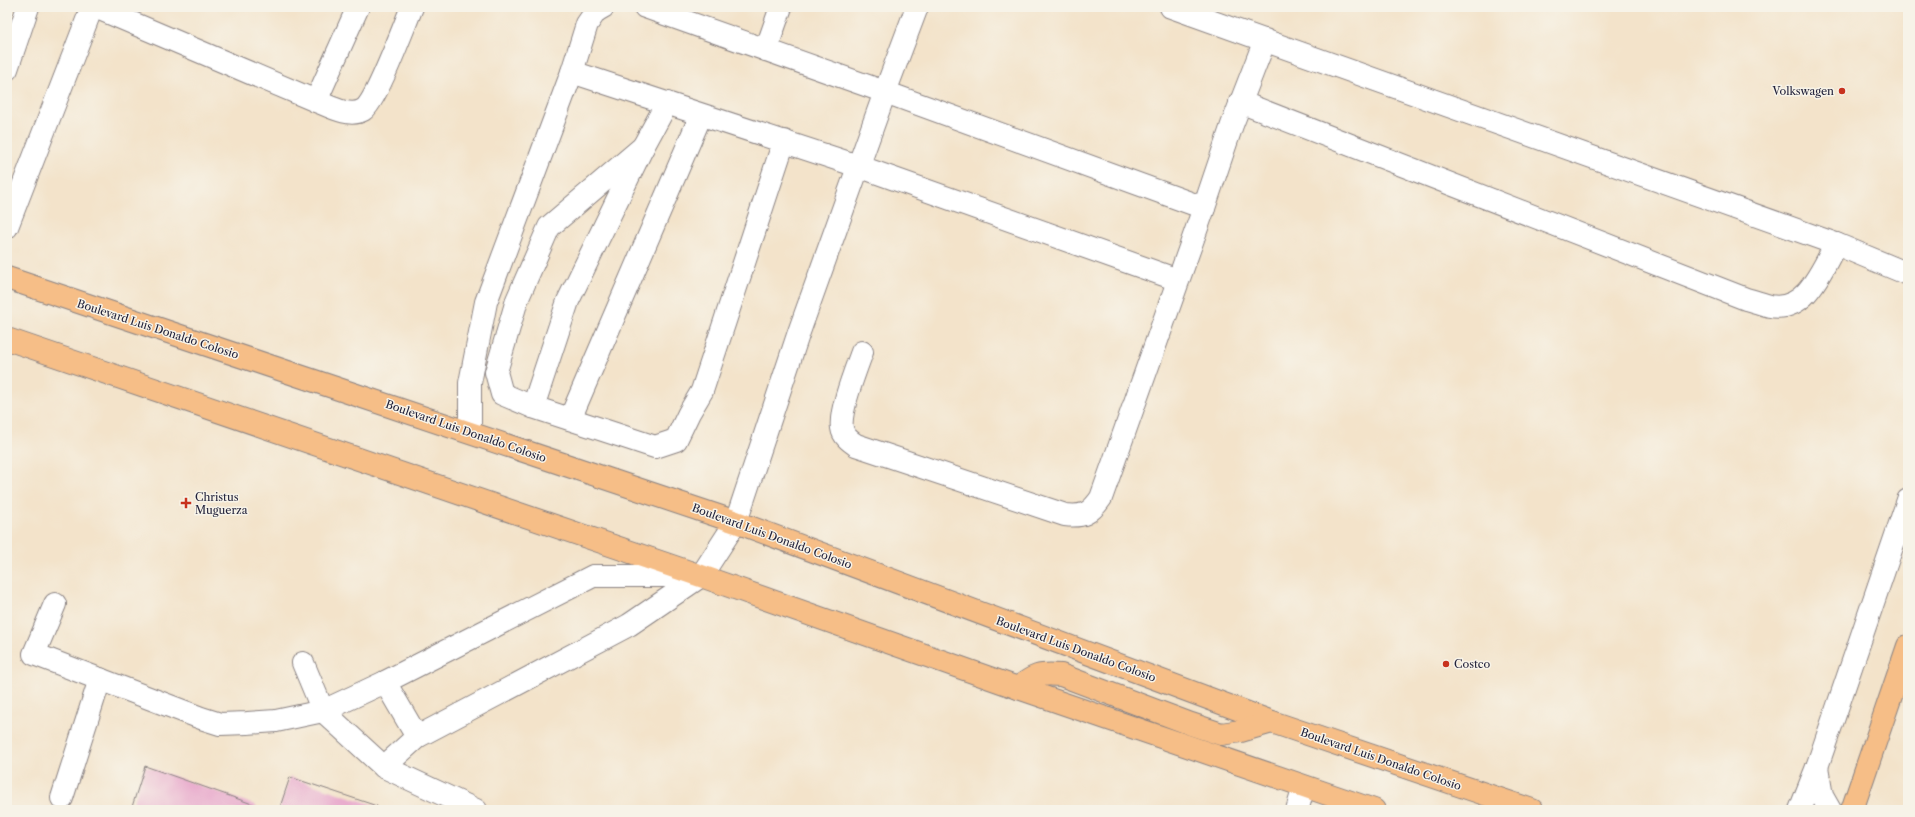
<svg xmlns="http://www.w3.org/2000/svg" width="1915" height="817" font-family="'Libre Caslon Text',serif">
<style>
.building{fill:#e8a9cc}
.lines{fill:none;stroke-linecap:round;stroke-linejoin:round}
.minor-casing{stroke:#8a8282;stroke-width:24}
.major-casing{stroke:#8a8282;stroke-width:24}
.highway-casing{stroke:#8a8282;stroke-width:24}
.minor{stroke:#fff;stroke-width:22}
.major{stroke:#f6be87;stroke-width:22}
.highway{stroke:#f6be87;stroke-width:22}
.poi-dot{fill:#c8321e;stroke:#f7f3e8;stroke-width:1.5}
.labels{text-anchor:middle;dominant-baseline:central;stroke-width:3;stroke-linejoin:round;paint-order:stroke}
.poi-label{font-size:11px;fill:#22223b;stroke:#f7f3e8;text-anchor:start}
.street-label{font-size:11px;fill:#22223b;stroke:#f7f3e8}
</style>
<rect width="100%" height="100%" fill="#f7f3e8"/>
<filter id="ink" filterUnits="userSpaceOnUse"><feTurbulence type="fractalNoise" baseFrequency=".025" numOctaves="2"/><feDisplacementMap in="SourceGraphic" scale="8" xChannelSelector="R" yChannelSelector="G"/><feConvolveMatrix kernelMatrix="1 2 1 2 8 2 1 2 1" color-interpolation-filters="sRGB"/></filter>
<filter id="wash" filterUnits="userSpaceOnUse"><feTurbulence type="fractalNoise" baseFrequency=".012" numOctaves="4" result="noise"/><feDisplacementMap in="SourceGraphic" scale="16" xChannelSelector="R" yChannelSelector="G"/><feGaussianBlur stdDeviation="0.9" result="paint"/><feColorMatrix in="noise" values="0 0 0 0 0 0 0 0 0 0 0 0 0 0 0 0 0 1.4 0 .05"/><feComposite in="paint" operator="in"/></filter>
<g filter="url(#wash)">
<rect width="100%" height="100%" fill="#f3e3ca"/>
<g id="blocks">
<g class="building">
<path d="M145 766 255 805 258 810H131Z"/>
<path d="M290 777 377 806 376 810H279Z"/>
</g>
</g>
</g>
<g filter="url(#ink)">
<use href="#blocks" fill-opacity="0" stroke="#8a8282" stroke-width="1"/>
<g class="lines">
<g class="minor-casing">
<g id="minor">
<path d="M95 7 316 101C329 106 349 118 363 110 376 102 404 26 412 7"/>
<path d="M645 7 885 92 1204 208"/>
<path d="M1171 7 1836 244 1908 274"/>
<path d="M766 50 781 7"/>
<path d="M7 69 28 7"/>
<path d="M572 72 858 166 1178 280"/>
<path d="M316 101 358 7"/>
<path d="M1240 102 1746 299C1754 301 1762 304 1770 306 1806 313 1822 269 1836 244"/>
<path d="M643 147 549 227 517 300 496 372 502 394 533 407 655 447 676 440 689 413 702 391 784 141"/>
<path d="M7 227 92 7"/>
<path d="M862 352C856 369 839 411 842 428 843 436 850 441 856 445L1065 515C1083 517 1090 514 1101 498L1204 208 1232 125 1265 40"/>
<path d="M533 407 568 301 643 147 667 103"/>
<path d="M570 419 701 115"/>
<path d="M470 432V383L486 302 572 72 587 24 596 11 603 7"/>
<path d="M55 604 34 654 201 718 220 724 247 723 276 721 323 711 384 767 476 810"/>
<path d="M303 663 323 711 385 682 593 576H697"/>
<path d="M385 682 417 737"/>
<path d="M384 767 417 737 629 625 701 576 736 522 799 332 885 92 917 7"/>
<path d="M1817 767 1822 796 1830 810"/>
<path d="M62 798 100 679"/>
<path d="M1297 810 1304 787"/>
<path d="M1800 810 1817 767 1908 500"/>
</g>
</g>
<g class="major-casing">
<g id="major">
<path d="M7 278 736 522 1272 722 1532 810"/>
<path d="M7 339 701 576 1018 688 1374 810"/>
<path d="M1018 688C1034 675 1040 673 1061 675L1191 724 1221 734 1241 731 1272 722"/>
</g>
</g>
<g class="highway-casing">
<path id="highway" d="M1852 810 1908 646"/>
</g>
<use href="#minor" class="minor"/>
<use href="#major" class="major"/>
<use href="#highway" class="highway"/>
</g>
</g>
<g class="poi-dot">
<circle cx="1842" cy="91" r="4"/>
<path d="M184 497h4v4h4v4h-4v4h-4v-4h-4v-4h4z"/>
<circle cx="1446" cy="664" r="4"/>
</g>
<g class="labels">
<g class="poi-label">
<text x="1834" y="91" text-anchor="end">Volkswagen</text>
<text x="195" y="497">Christus<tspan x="195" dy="13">Muguerza</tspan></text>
<text x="1454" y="664">Costco</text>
</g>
<g class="street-label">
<text transform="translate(158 329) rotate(18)">Boulevard Luis Donaldo Colosio</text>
<text transform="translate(466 431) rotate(19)">Boulevard Luis Donaldo Colosio</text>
<text transform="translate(772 536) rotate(20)">Boulevard Luis Donaldo Colosio</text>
<text transform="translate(1076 649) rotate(20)">Boulevard Luis Donaldo Colosio</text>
<text transform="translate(1381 759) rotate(19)">Boulevard Luis Donaldo Colosio</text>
</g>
</g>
<rect width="1915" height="817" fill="none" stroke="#f7f3e8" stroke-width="24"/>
</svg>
